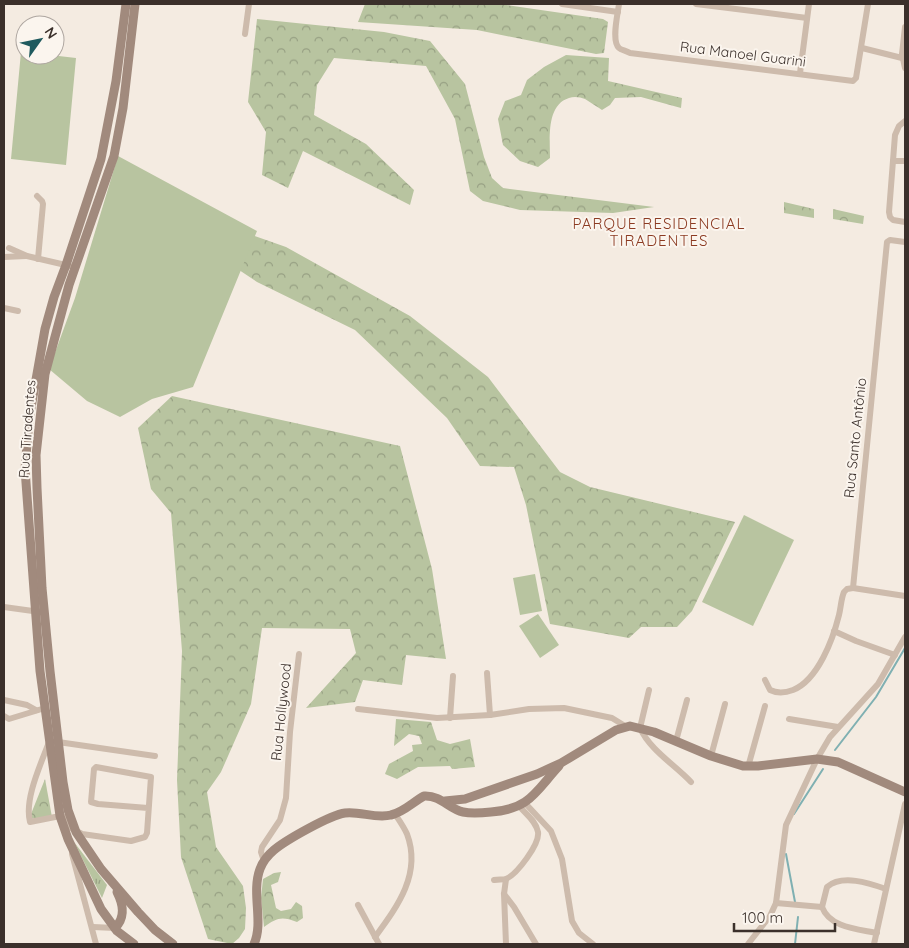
<svg xmlns="http://www.w3.org/2000/svg" width="909" height="948" font-family="Quicksand,sans-serif">
<style>
.grass{fill:url(#grass-tufts)}
.forest{fill:url(#forest-crowns)}
.pitch{fill:#b8c4a0}
.lines{fill:none;stroke-linecap:round;stroke-linejoin:round}
.stream{stroke:#7fb0b2;stroke-width:2}
.street{stroke:#cdbbac;stroke-width:6}
.secondary{stroke:#a18a7d;stroke-width:9}
.labels{text-anchor:middle;dominant-baseline:central;stroke-width:4;stroke-linejoin:round;paint-order:stroke}
.street-label{font-size:14px;fill:#3b302b;stroke:#fbf5ee}
.neighbourhood-label{font-size:15px;letter-spacing:1px;fill:#8c3b22;stroke:#fbf5ee}
</style>
<defs>
<pattern id="grass-tufts" width="24" height="20" patternUnits="userSpaceOnUse" patternTransform="scale(1.25)"><rect width="24" height="20" fill="#b8c4a0"/><path d="M3 7l-1-3M5 7V3M7 7l1-3M15 17l-1-3M17 17v-4M19 17l1-3" fill="none" stroke="#97a083"/></pattern>
<pattern id="forest-crowns" width="20" height="18" patternUnits="userSpaceOnUse" patternTransform="scale(1.25)"><rect width="20" height="18" fill="#b8c4a0"/><path d="M2 6a3 3 0 1 1 6 0M12 15a3 3 0 1 1 6 0" fill="none" stroke="#97a083"/></pattern>
</defs>
<rect width="100%" height="100%" fill="#f4ebe1"/>
<path class="grass" d="M74 842 107 885 102 898Z"/>
<g class="forest">
<path d="M365 4H499L603 19 608 22 604 53 596 54 477 30 358 22Z"/>
<path d="M257 19 384 32 430 41 465 84 484 157 492 178 503 188 654 207 613 213 520 210 483 201 470 191 455 119 426 66 334 58 317 85 314 115 366 144 414 190 410 205 303 151 288 188 262 175 266 132 248 102Z"/>
<path d="M566 55 609 58 608 81 682 98 681 108 641 97 615 98 610 105 602 110C596 106 590 102 585 99 580 97 574 96 569 98 546 105 550 139 550 158L538 167 520 161 503 145 498 119 505 101 521 95 527 80 544 67Z"/>
<path d="M136 194 286 247 410 316 488 377 560 472 590 487 735 522 692 611 677 627H641L629 638 550 624 526 505 514 467 480 466 447 418 355 330 257 282 194 240Z"/>
<path d="M784 202 814 209V218L784 213Z"/>
<path d="M833 209 864 216 863 224 833 219Z"/>
<path d="M172 396 400 446 432 569 446 659 406 655 402 685 363 680 355 702 306 708 356 653 350 629 262 628 251 704 221 772 207 792 216 847 243 886 246 908 245 929 239 938 232 944 208 939 181 857 177 780 182 651 171 513 151 489 138 428Z"/>
<path d="M396 719 431 722 437 740 450 744 470 739 475 767 452 769 450 766 418 767 397 779 385 774 389 764 413 751 412 745 422 744 419 736 409 734 394 746Z"/>
<path d="M45 779 52 817 29 819Z"/>
<path d="M281 872 278 882 271 885 276 908 281 911 291 909 296 902 302 906 303 918 297 922C281 916 277 918 264 927L261 898 263 879 274 873Z"/>
</g>
<g class="pitch">
<path d="M21 52H25V55H50L76 58 66 165 11 159Z"/>
<path d="M118 156 257 231 193 387 152 399 120 417 87 401 49 369 75 298Z"/>
<path d="M744 515 794 540 753 626 702 602Z"/>
<path d="M535 574 542 611 520 615 513 578Z"/>
<path d="M538 614 559 645 540 658 519 626Z"/>
</g>
<g class="lines">
<g class="stream">
<path d="M835 750 876 697 905 648"/>
<path d="M794 814 823 769"/>
<path d="M786 854 795 902"/>
<path d="M795 944 798 917"/>
</g>
<g class="street">
<path d="M562 4 618 12"/>
<path d="M619 4C618 13 611 41 619 48 621 50 627 51 630 53L853 81 856 78 868 4"/>
<path d="M696 4 807 18"/>
<path d="M905 27 902 54 905 68"/>
<path d="M245 34 249 4"/>
<path d="M862 48 902 58"/>
<path d="M800 73 809 4"/>
<path d="M905 121 899 126 895 135 889 212 890 217 893 220 905 222"/>
<path d="M893 161H905"/>
<path d="M37 196 42 201 43 204 38 259"/>
<path d="M9 248 27 256 70 266"/>
<path d="M4 257 26 256"/>
<path d="M4 308 18 311"/>
<path d="M853 588 905 596"/>
<path d="M4 607 40 612"/>
<path d="M834 631 856 641 895 655"/>
<path d="M487 673 490 715"/>
<path d="M765 680 770 690C778 694 785 693 793 690 818 680 833 639 839 615 841 607 841 599 844 592L847 589 853 588 887 242 890 240 905 242"/>
<path d="M649 690 640 728C650 750 675 765 691 782"/>
<path d="M4 700 27 705 36 710"/>
<path d="M358 709 437 718 490 715 529 709 564 708 612 718 625 726"/>
<path d="M4 716 9 719 45 708"/>
<path d="M450 718 453 676"/>
<path d="M789 719 838 727"/>
<path d="M676 741 687 700"/>
<path d="M49 742C41 764 24 799 30 822L60 816"/>
<path d="M58 742 155 756"/>
<path d="M711 756 725 704"/>
<path d="M748 767 765 706"/>
<path d="M525 803 551 831 562 859 572 921 579 933 593 944"/>
<path d="M60 816 64 817 71 828 82 834 131 841 145 837 147 833 151 777 96 767 94 769 91 802 98 804 148 808"/>
<path d="M72 854 96 944"/>
<path d="M264 861 261 852 262 847 280 820 286 798 290 732 299 654"/>
<path d="M494 880C498 879 503 880 506 879 517 874 540 844 538 832 536 821 526 814 520 807"/>
<path d="M504 894 514 907 536 944"/>
<path d="M776 903 822 907"/>
<path d="M358 905 379 944"/>
<path d="M822 907 827 887C842 874 869 883 886 889"/>
<path d="M822 907C830 928 858 929 877 933"/>
<path d="M93 927 115 928"/>
<path d="M375 937C397 907 422 874 407 834 404 827 399 820 395 814"/>
<path d="M506 944 504 894 506 879"/>
<path d="M748 944 770 916 776 903 786 825 817 759 830 737 878 684 905 637"/>
<path d="M874 944 905 804"/>
</g>
<g class="secondary">
<path d="M126 4 116 81 101 159 66 265 54 297 45 329 29 419 25 469 40 671 60 816 68 839 101 909 117 931 134 944"/>
<path d="M135 4 123 108 114 156 69 285 45 374 36 455 37 488 42 588 50 671 63 782 68 810 76 832 101 869 138 912 155 930 173 944"/>
<path d="M445 801 465 799 537 774 561 763 616 730 630 726 654 732 711 756 743 766H758L817 759 838 762 905 792"/>
<path d="M115 928C126 917 123 904 117 892"/>
<path d="M254 944C264 922 251 893 260 869 263 861 268 855 274 850 286 840 330 815 345 813 360 811 376 819 391 815 404 812 413 802 424 796 441 795 449 809 463 812 472 814 482 813 491 812 530 809 535 792 559 766"/>
</g>
</g>
<g class="labels">
<g class="street-label">
<text transform="translate(743 54) rotate(7)">Rua Manoel Guarini</text>
<text transform="translate(27 429) rotate(-86)">Rua Tiradentes</text>
<text transform="translate(855 438) rotate(-84)">Rua Santo Antônio</text>
<text transform="translate(281 712) rotate(-84)">Rua Hollywood</text>
</g>
<g class="neighbourhood-label">
<text x="659" y="223">PARQUE RESIDENCIAL<tspan x="659" dy="17">TIRADENTES</tspan></text>
</g>
</g>
<rect width="909" height="948" fill="none" stroke="#3b302b" stroke-width="10"/>
<g transform="translate(40 40) rotate(57)"><circle r="24" fill="#fbf5ee" stroke="#aea6a0"/>
<path d="M0-4L9 19L0 12L-9 19Z" fill="#1f5a5e"/>
<text y="-8" font-size="14" font-weight="bold" text-anchor="middle" fill="#3b302b">N</text>
</g>
<path d="M734 923v8h101v-8" fill="none" stroke="#3b302b" stroke-width="2.5"/>
<text x="742" y="923" font-size="15" fill="#3b302b" stroke="#fbf5ee" stroke-width="4" paint-order="stroke">100 m</text>
</svg>
